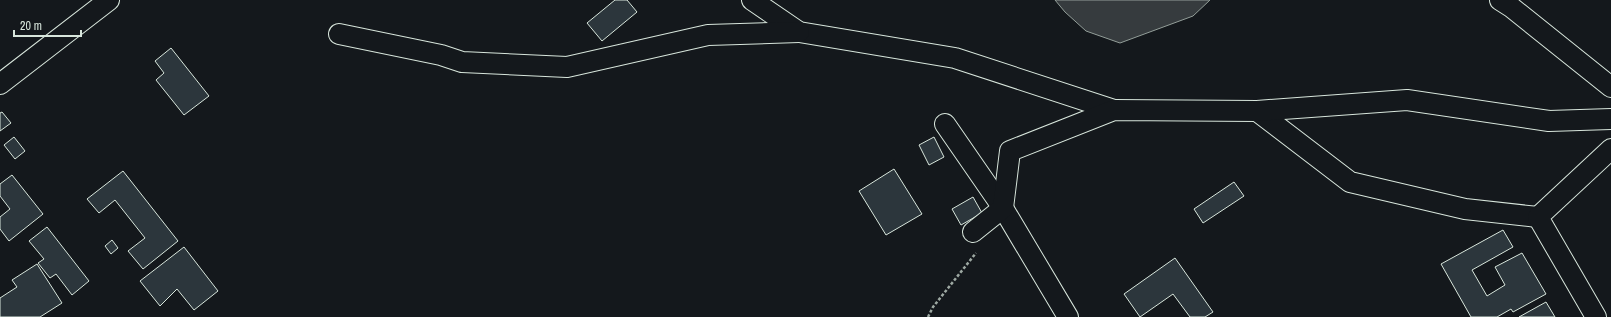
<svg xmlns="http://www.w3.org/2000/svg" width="1611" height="317" font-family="'Archivo Narrow',sans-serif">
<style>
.water{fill:#363b3e;stroke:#939e99}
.building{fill:#2c363c;stroke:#d8e6dc}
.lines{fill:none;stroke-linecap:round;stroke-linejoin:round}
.street-casing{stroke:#d8e6dc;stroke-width:22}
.path{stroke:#9da8a2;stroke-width:2.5;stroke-dasharray:3 2;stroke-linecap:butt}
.street{stroke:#14181c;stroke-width:20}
</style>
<rect width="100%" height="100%" fill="#14181c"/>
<path class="water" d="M1055 0H1210L1193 16 1120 43 1086 31 1065 12Z"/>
<g class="building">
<path d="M615 0H627L637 12 602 41 587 23Z"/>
<path d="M171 48 209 96 184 115 156 80 164 73 155 61Z"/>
<path d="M2 112 11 123 0 131V113Z"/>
<path d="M14 137 25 151 15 159 4 145Z"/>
<path d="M934 137 944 157 929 165 919 145Z"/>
<path d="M894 169 922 214 886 235 859 191Z"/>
<path d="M123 171 178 241 143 269 128 251 145 238 115 200 99 213 87 199Z"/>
<path d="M12 175 43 214 9 241 0 229V217L10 209 0 196V184Z"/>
<path d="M1234 182 1244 196 1203 223 1194 209Z"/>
<path d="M973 197 982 213 961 225 952 209Z"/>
<path d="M47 227 89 281 72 295 56 274 50 278 38 263 44 259 29 241Z"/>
<path d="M1503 230 1513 247 1472 270 1487 296 1505 285 1495 267 1522 253 1546 294 1513 312 1511 309 1497 317H1471L1441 264Z"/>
<path d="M112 240 118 248 111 254 105 246Z"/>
<path d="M184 247 218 291 194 310 177 289 160 306 140 281Z"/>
<path d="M1175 258 1213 312 1205 317H1190L1173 294 1140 317 1124 294Z"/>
<path d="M37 264 62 303 40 317H0V298L17 287 12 280Z"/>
<path d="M1546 302 1555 317H1519Z"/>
</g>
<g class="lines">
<g class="street-casing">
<g id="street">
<path d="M752 0 799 32 955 58 1114 110"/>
<path d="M1500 0 1511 7 1611 87"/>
<path d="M339 34 441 55 462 62 567 67 708 35 799 32"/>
<path d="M0 84 109 0"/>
<path d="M1257 111 1350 182 1465 209 1538 217"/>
<path d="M945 124 1003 208 1068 317"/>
<path d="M973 232 1003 208 1010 151 1114 110 1257 111 1407 100 1549 121 1611 119"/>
<path d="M1596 317 1538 217 1611 149"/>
</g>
</g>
<path class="path" d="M928 317 933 307 976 253"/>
<use href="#street" class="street"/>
</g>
<path d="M14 30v6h67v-6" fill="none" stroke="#d8e6dc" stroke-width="2"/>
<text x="20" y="30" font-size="12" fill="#d8e6dc" stroke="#14181c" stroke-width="3" paint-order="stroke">20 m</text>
</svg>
